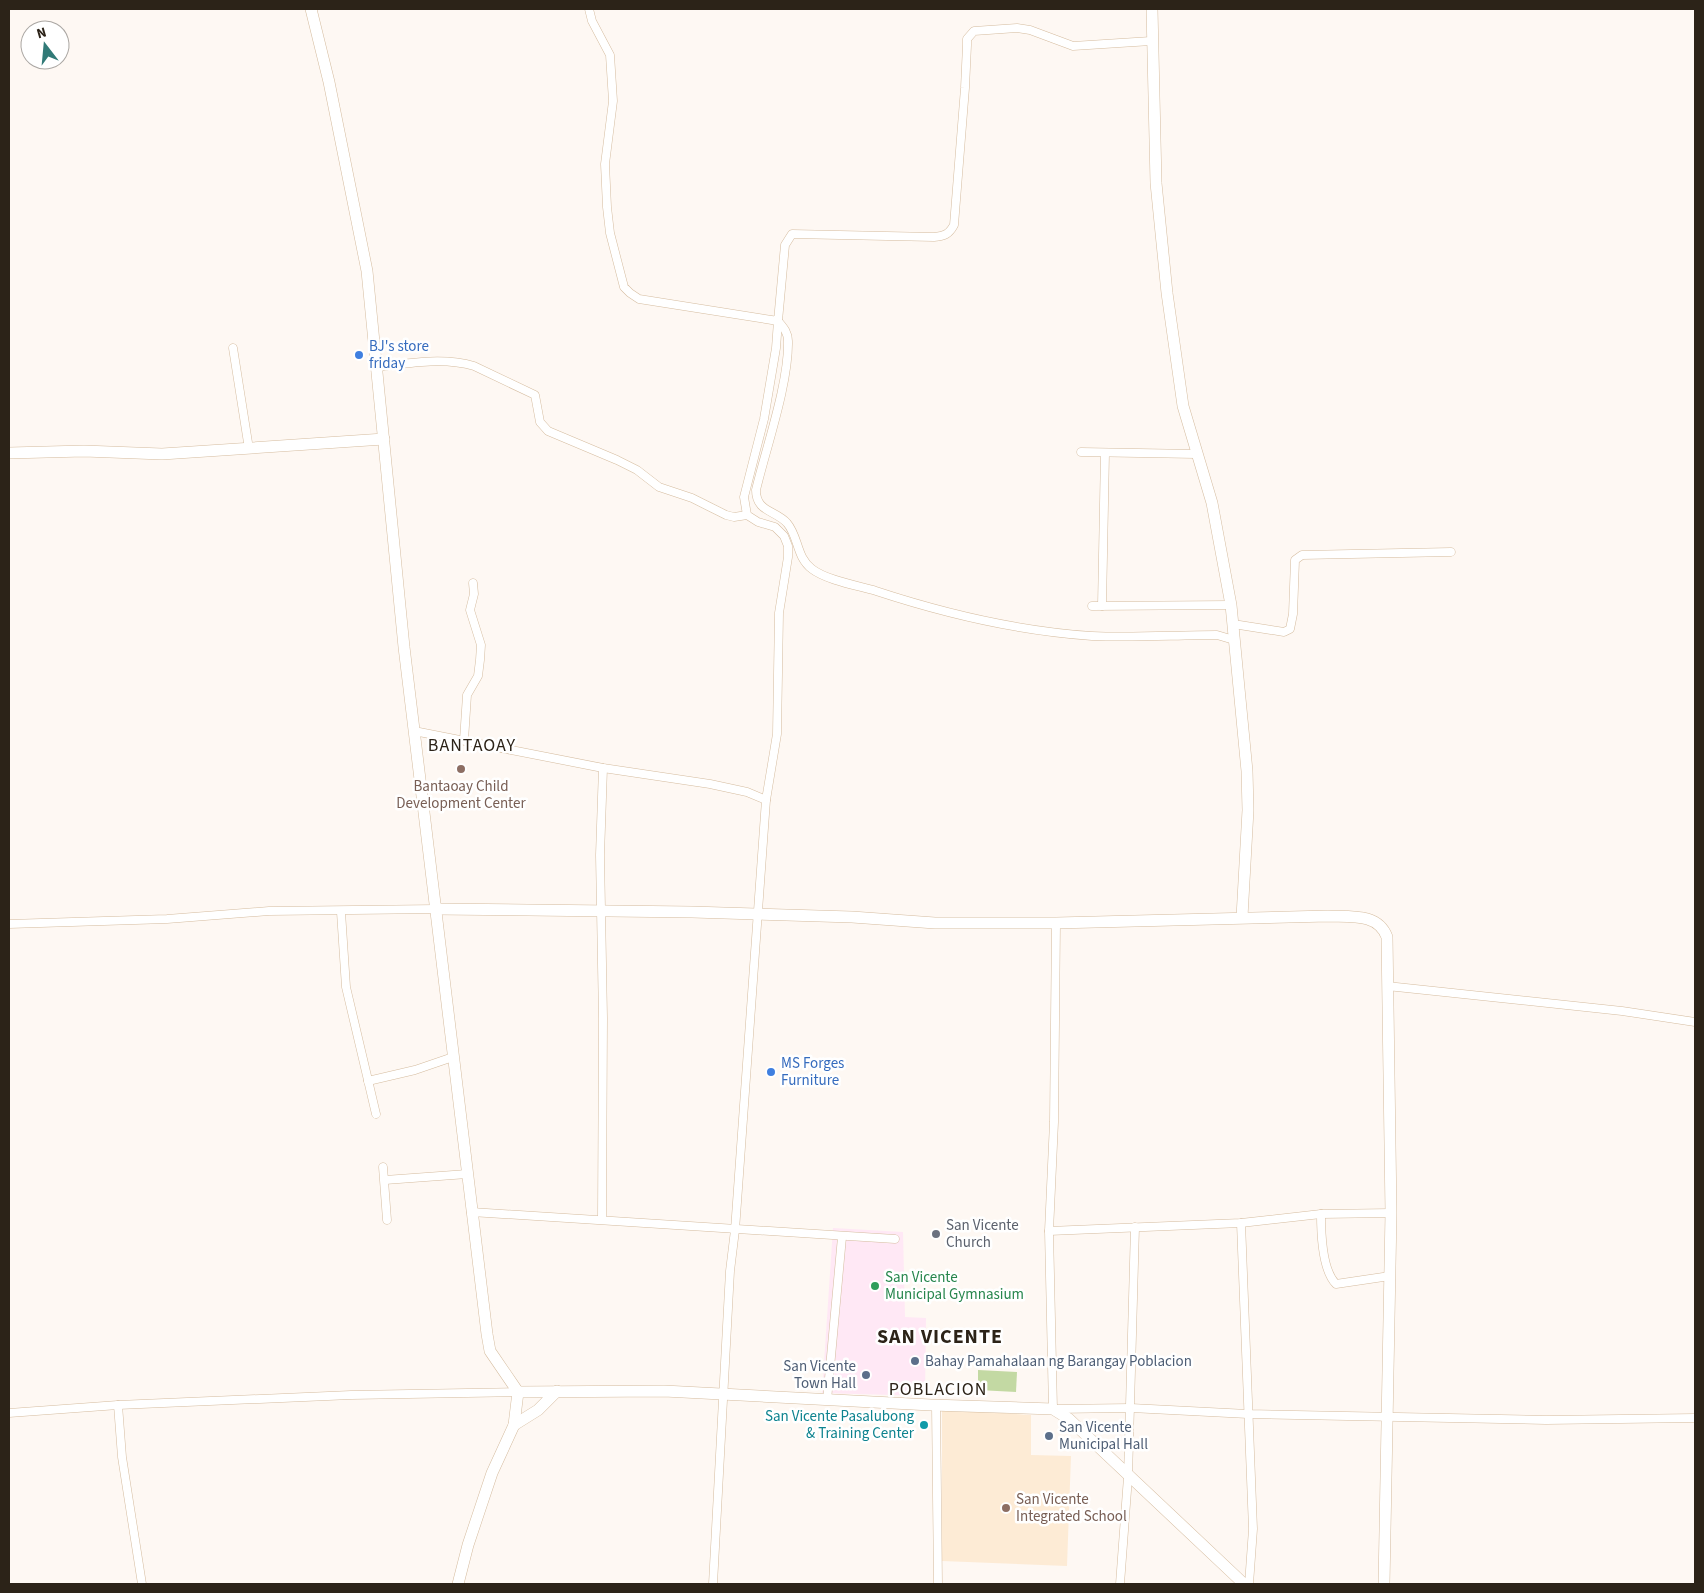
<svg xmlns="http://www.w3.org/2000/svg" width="1704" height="1593" font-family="'Source Sans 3',sans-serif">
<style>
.commercial{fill:#ffe8f5}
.built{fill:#fdebd5}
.green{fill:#c3d9a3}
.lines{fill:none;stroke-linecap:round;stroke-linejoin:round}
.street-casing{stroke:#d5bc9f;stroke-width:9}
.secondary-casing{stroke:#d5bc9f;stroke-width:12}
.street{stroke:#fff;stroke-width:8}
.secondary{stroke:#fff;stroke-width:11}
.shop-dot{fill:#3f7fe0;stroke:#fff;stroke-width:2}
.education-dot{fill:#8d6e63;stroke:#fff;stroke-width:2}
.worship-dot{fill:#6b7280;stroke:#fff;stroke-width:2}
.leisure-dot{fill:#2e9e5b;stroke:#fff;stroke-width:2}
.service-dot{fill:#5c6f8a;stroke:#fff;stroke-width:2}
.culture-dot{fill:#0f9aa8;stroke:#fff;stroke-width:2}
.labels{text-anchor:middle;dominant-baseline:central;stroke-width:5;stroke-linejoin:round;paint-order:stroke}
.shop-label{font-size:15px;fill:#366cbe;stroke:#fff;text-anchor:start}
.education-label{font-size:15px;fill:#785e54;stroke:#fff}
.worship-label{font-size:15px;fill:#5b616d;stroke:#fff;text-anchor:start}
.leisure-label{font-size:15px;fill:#27864d;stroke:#fff;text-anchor:start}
.service-label{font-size:15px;fill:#4e5e75;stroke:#fff;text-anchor:start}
.culture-label{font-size:15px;fill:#0d838f;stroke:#fff;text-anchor:end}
.quarter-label{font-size:18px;letter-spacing:1px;fill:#2c2318;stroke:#fff}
.district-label{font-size:20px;font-weight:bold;letter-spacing:1px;fill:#2c2318;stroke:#fff}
</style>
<rect width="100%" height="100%" fill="#fef8f3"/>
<path class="commercial" d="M833 1228 903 1232 905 1317 926 1318 925 1396 822 1393Z"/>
<path class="built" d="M942 1409 1031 1415V1455L1071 1456 1067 1566 942 1561Z"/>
<path class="green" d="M978 1370 1017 1372 1016 1392 978 1390Z"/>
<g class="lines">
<g class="street-casing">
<g id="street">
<path d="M589 9 592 21 610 55 613 101 605 164 607 207 610 233 624 287 630 293 639 299 778 321 785 245 792 234 934 237C945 236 949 234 954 225L965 88 967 45V39L974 31 1017 28 1030 30 1073 46 1151 41"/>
<path d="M778 321C783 327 788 332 788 341 789 383 766 448 756 490 756 512 775 510 787 523 799 537 796 557 812 569 826 580 859 586 876 591 946 614 1018 631 1092 636 1133 638 1176 635 1217 635L1234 640"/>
<path d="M233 348 249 449"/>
<path d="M377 367C408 363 444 357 474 366L535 395 540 422 548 431 617 460 637 470 659 487 692 498 726 515 734 517 747 515"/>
<path d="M1081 452 1196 454"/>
<path d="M1092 606 1231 605"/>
<path d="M1102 606 1105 453"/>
<path d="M1233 624 1284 632 1290 629 1293 614 1295 560 1302 555 1451 552"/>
<path d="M414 731 603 768 710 784 747 792 766 800"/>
<path d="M464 740 467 695 478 676 480 660 481 645 470 610 474 594 473 583"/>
<path d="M341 912 346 987 376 1114"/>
<path d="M1056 923 1054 1122 1049 1231 1053 1409 1131 1408 1248 1414 1546 1420 1695 1418"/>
<path d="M9 924 167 919 269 911 437 909"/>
<path d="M1387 986 1622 1011 1695 1022"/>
<path d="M368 1081 415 1070 453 1057"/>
<path d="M383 1167 387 1220"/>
<path d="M385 1180 467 1174"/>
<path d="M471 1212 895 1239"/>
<path d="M1321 1214C1321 1233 1322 1270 1336 1284L1390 1276"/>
<path d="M602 1219 603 1018 600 855 603 768"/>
<path d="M1241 1223 1253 1529 1249 1584"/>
<path d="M1049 1231 1241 1223 1321 1214 1391 1213"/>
<path d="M827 1400 842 1237"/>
<path d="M118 1405 122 1457 142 1584"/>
<path d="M936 1405 938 1584"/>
<path d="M9 1413 118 1405 351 1395 518 1392"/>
<path d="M713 1584 730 1271 735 1230 766 800 777 734 779 613 788 557V546L784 536 775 527 758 522 747 515 744 497 764 419 776 348 778 321"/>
<path d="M1120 1584 1128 1477 1135 1227"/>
</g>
</g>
<g class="secondary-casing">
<g id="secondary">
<path d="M311 9 329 82 367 271 404 647 487 1334 490 1351 518 1392 514 1425 492 1473 468 1545 458 1584"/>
<path d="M1152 9 1156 183 1167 293 1183 406 1212 503 1231 605 1247 771 1248 810 1242 917"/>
<path d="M9 453 84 451 162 454 384 439"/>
<path d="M437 909 692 912 852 917 935 923H1056L1328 916C1351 917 1378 913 1387 937L1391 1213 1384 1584"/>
<path d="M518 1392 664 1391 931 1405 1053 1409 1069 1419 1244 1584"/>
<path d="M514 1425 538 1410 557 1391"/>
</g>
</g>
<use href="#street" class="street"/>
<use href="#secondary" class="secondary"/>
</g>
<g class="shop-dot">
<circle cx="359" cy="355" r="5"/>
<circle cx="771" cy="1072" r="5"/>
</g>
<g class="education-dot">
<circle cx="461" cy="769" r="5"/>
<circle cx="1006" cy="1508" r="5"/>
</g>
<circle class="worship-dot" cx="936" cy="1234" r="5"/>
<circle class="leisure-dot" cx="875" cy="1286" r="5"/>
<g class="service-dot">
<circle cx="915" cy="1361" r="5"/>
<circle cx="866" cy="1375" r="5"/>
<circle cx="1049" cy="1436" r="5"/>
</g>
<circle class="culture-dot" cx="924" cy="1425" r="5"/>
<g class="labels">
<g class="shop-label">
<text x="369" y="346">BJ's store<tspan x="369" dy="17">friday</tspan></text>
<text x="781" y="1063">MS Forges<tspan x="781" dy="17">Furniture</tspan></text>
</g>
<g class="education-label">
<text x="461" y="786">Bantaoay Child<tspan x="461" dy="17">Development Center</tspan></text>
<text x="1016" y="1499" text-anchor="start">San Vicente<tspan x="1016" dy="17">Integrated School</tspan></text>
</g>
<g class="worship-label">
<text x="946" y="1225">San Vicente<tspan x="946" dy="17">Church</tspan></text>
</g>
<g class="leisure-label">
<text x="885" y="1277">San Vicente<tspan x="885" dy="17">Municipal Gymnasium</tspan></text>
</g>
<g class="service-label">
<text x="925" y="1361">Bahay Pamahalaan ng Barangay Poblacion</text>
<text x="856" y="1366" text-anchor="end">San Vicente<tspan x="856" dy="17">Town Hall</tspan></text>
<text x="1059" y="1427">San Vicente<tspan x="1059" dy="17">Municipal Hall</tspan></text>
</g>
<g class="culture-label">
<text x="914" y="1416">San Vicente Pasalubong<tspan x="914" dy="17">&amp; Training Center</tspan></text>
</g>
<g class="quarter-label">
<text x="472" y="745">BANTAOAY</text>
<text x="938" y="1389">POBLACION</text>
</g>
<g class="district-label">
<text x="940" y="1337">SAN VICENTE</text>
</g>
</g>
<rect width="1704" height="1593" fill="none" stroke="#2c2318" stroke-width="20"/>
<g transform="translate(45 45) rotate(344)"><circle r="24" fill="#ffffff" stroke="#aba7a3"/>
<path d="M0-4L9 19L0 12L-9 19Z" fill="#317a77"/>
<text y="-8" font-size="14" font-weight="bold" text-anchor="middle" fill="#2c2318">N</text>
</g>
</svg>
